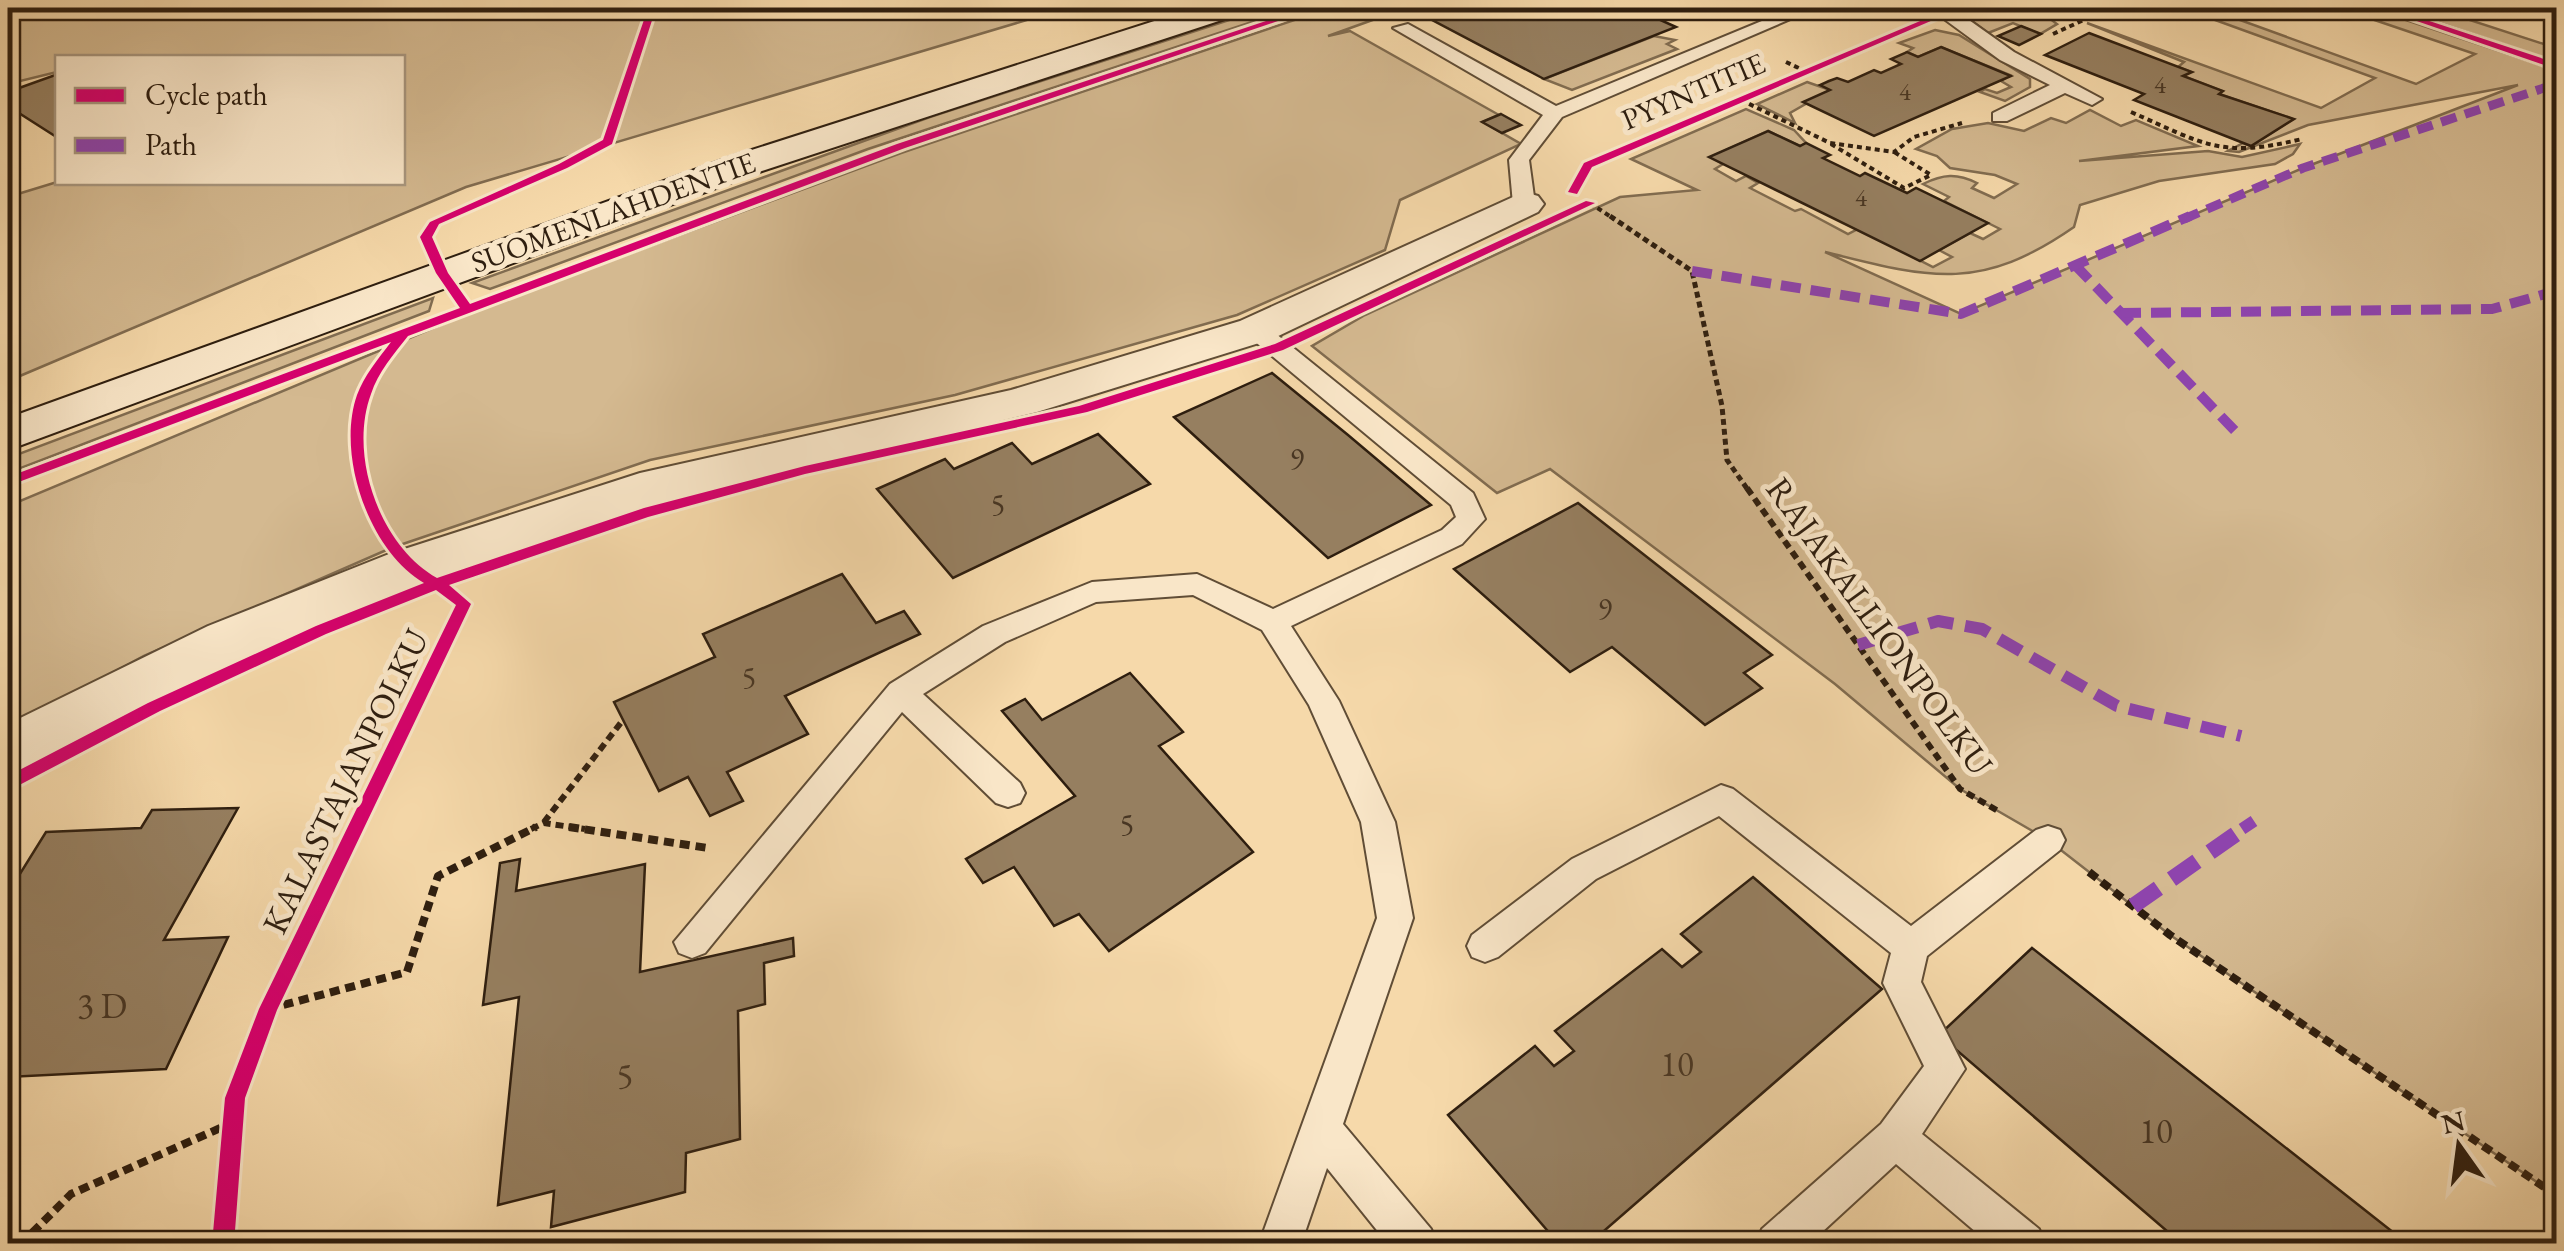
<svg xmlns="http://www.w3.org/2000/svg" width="2564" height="1251" font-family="'EB Garamond',serif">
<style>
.green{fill:#d4b990;stroke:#816c50;stroke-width:2.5}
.building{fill:#967f60;stroke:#2e1e0f;stroke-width:2.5}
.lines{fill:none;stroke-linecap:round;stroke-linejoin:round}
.lane-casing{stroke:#604d36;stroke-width:4}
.street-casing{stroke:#604d36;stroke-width:4}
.secondary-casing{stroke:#2e1e0f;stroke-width:4}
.path-far3{stroke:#2e1e0f;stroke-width:4;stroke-dasharray:5 4;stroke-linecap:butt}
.path-far2{stroke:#2e1e0f;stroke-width:5;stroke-dasharray:6 4;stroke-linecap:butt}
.path-far1{stroke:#2e1e0f;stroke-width:6;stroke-dasharray:8 5;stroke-linecap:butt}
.path{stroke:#2e1e0f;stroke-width:8;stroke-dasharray:10 6;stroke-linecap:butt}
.lane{fill:#f9e6c8;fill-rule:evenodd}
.street{fill:#f9e6c8;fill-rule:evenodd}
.secondary{fill:#f9e6c8;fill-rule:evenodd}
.quiet-far3{stroke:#8e44ad;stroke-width:9;stroke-dasharray:16 9;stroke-linecap:butt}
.quiet-far2{stroke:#8e44ad;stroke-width:10;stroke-dasharray:20 10;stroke-linecap:butt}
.quiet-far1{stroke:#8e44ad;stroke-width:12;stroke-dasharray:25 12;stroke-linecap:butt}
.quiet{stroke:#8e44ad;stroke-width:16;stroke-dasharray:31 16;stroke-linecap:butt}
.cycleway-casing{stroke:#f9e6c8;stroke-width:6}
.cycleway{fill:#d6006c;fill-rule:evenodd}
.labels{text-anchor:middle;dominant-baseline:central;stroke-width:10;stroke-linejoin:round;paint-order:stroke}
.far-number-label{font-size:25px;fill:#483623}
.far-street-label{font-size:30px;fill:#2e1e0f;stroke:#f9e6c8}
.number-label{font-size:30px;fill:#483623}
.street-label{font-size:35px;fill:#2e1e0f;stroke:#f9e6c8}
.near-number-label{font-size:35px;fill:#483623}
</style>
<rect width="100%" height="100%" fill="#f6d9aa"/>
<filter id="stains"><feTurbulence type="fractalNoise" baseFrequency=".002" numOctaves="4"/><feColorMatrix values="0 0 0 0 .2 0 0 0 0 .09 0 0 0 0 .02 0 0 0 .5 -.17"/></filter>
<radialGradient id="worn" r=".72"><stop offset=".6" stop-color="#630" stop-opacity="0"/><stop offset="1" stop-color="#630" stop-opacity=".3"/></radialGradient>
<g class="green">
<path d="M8 8H1067L466 187 8 381V197L57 182H402V58H58L57 72 8 84Z"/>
<path d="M1266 8H1294L868 149 490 289 472 283 930 117Z"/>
<path d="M1330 8H1406L1328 36 1350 31 1499 115 1483 122 1521 144 1400 200 1385 250 1237 315 955 395 650 460 391 548 144 656 8 729V506L474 311 901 153Z"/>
<path d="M1988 8 2037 9 2057 24 2040 34 2013 23 1988 33 1972 21V15Z"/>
<path d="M2182 8H2207L2416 84 2475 54 2339 8H2370L2556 70V1195L2170 935 2048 840 1960 789 1835 684 1550 469 1497 493 1312 346 1365 315 1620 197 1697 190 1631 159 1746 109 1794 130 1806 143 1800 146 1768 131 1711 157 1723 164 1715 169 1736 181 1746 176 1758 183 1750 188 1795 211 1801 209 1848 234 1858 229 1933 267 1952 257 1939 250 1970 233 1983 239 2000 229 1944 201 1949 197 1923 184C1943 174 1957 173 1977 183L1972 188 1994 198 2017 184 1995 175 1950 168 1937 156 1916 149 1952 129 1988 123 2024 131 2051 118 2066 123 2090 110 2121 126 2136 120 2198 146 2079 161 2208 151 2242 157 2300 144 2293 154 2275 164 2159 181 2080 205 2074 227C1979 293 1929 278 1825 252L1961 314 2303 168 2518 85 2308 125 2239 152 2228 151 2243 143 2251 146 2293 119 2219 94 2222 91 2183 76 2191 72 2178 67 2184 62 2087 23 2321 108 2375 78Z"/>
<path d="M2396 8H2433L2556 48V62Z"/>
<path d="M1935 30 1959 35 2030 79V87L2005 101 1980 92 1985 89 1997 93 2011 87 2001 81 2010 75 1941 47 1918 57 1907 52 1913 48 1899 43Z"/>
<path d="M1654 36 1675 40 1667 44 1677 49 1572 90 1544 79Z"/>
<path d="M1807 82 1830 90 1790 113 1795 123 1757 104Z"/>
<path d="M433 298 429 311 8 473V458Z"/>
</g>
<g class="building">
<path d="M1430 8H1634L1676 27 1544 79 1417 12Z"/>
<path d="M2021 26 2041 34 2019 45 1998 36Z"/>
<path d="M2089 33 2192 72 2183 76 2223 91 2219 94 2294 119 2251 146 2134 100 2144 94 2045 55Z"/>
<path d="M1941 47 2011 76 1874 136 1803 102 1830 90 1820 85 1829 81 1837 78 1848 82 1874 70 1881 73 1901 64 1891 59 1907 52 1918 57Z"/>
<path d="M58 74V138L8 106V92Z"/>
<path d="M1501 114 1521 125 1502 133 1482 122Z"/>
<path d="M1768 131 1800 146 1806 143 1830 155 1823 158 1860 176 1865 173 1907 193 1916 188 1988 223 1920 261 1709 157Z"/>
<path d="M1272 373 1348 435 1431 505 1328 558 1174 417Z"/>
<path d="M1098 434 1150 484 953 578 877 489 945 459 954 469 1012 443 1032 464Z"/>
<path d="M1578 503 1772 655 1744 673 1762 688 1705 725 1612 647 1570 672 1454 569Z"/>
<path d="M842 574 876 623 904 611 920 634 785 696 808 734 727 772 743 801 710 816 688 777 659 791 614 702 715 657 703 634Z"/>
<path d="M1130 673 1183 732 1159 746 1253 852 1109 951 1079 914 1054 926 1014 867 983 883 966 859 1075 796 1002 711 1025 699 1042 720Z"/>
<path d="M238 808 164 940 228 937 166 1069 8 1077V893L46 832 141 828 152 810Z"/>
<path d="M520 859 516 891 645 864 640 972 793 938 794 956 764 963 765 1004 738 1011 740 1139 686 1153 685 1192 551 1227 554 1191 498 1205 519 997 483 1005 500 863Z"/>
<path d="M1753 877 1882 989 1589 1244H1559L1448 1115 1535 1046 1554 1066 1574 1051 1555 1031 1662 949 1682 967 1701 952 1681 934Z"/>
<path d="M2032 948 2408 1244H2182L1939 1035Z"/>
</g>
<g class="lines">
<g class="lane-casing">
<g id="lane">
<path d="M1793 8H1816L1562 117 1529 160 1535 204 1524 210 1513 204 1509 160 1543 115 1393 28 1408 24 1556 106Z"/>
<path d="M1940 8H1952L2014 52 2102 99 2092 105 2065 93 2007 121H1993V113L2050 85 2000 60 1940 16Z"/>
<path d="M1256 323 1265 325 1473 493 1485 519 1462 544 1291 626 1339 701 1395 822 1413 918 1343 1124 1431 1229 1437 1244H1388L1327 1168 1301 1244H1259L1377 918 1361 822 1309 705 1262 630 1193 595 1096 602 1005 642 923 694 1020 783 1025 793 1020 803 1008 807 996 803 902 712 705 953 692 958 679 953 674 942 890 684 983 626 1092 582 1197 574 1273 609 1442 530 1456 517 1451 505 1247 335 1244 330Z"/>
<path d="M1721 785 1733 789 1911 926 2036 830 2048 826 2060 830 2065 840 2060 850 1927 956 1921 982 1965 1069 1922 1134 2039 1229 2045 1244H1990L1896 1164 1809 1244H1756L1762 1229 1881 1124 1924 1066 1883 983 1891 953 1719 816 1596 879 1498 957 1485 962 1472 957 1467 946 1472 935 1572 859Z"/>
</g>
</g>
<g class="street-casing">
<path id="street" d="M1524 192 1538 196 1544 204 1538 212 1272 339 1037 412 651 504 427 580 248 656 29 768 8 774V724L208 626 389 554 640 473 1011 390 1240 321Z"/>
</g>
<g class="secondary-casing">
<path id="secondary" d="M1195 8H1242L1237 15 762 171 8 450V418L736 155Z"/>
</g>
<g class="path-far3">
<path d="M2053 34 2110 8"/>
<path d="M1786 62 1807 72"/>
<path d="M1741 100 1830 143 1894 152 1914 137 1962 123"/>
<path d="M2131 112C2204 144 2220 159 2302 139"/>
<path d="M1831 144 1904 188 1931 175 1894 152"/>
<path d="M1590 203 1614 219"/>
</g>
<path class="path-far2" d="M1610 216 1692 271 1722 406 1727 460 1748 490"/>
<g class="path-far1">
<path d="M1747 488 1960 789 2000 812"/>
<path d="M544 822 623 720"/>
<path d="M531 829 544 823 585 829"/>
</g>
<g class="path">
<path d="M569 827 708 848"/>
<path d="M2089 872 2170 935 2556 1195"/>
<path d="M268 1009 407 972 438 876 536 827"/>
<path d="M21 1244 71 1194 234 1122"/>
</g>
<use href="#lane" class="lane"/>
<use href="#street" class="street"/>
<use href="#secondary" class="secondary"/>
<path class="quiet-far3" d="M2184 219 2303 168 2556 84"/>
<g class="quiet-far2">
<path d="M2075 265 2238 434"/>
<path d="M1692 271 1961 314 2190 216"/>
<path d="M2121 313 2492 309 2556 291"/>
</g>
<g class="quiet-far1">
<path d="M1858 645 1938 621 1982 629 2117 706 2241 736"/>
<path d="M2242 829 2254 821"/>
</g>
<path class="quiet" d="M2133 906 2246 827"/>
<g class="cycleway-casing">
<g id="cycleway">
<path d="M648 8H656L612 144 567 168 439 224 432 237 448 273 470 304 897 144 1305 8H1316L905 148 408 336C394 354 378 372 371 394 348 456 380 546 437 578L644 508 805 466 1079 406 1275 344 1586 201 1595 203 1283 350 1087 412 805 474 648 517 449 585 471 604 277 1010 245 1098 234 1244H212L225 1098 259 1009 456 605 436 590 326 634 160 711 8 791V776L148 703 316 626 424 583C369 551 336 455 357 395 364 376 378 359 391 342L8 486V477L460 308 436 273 420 237 430 222 559 164 603 140Z"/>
<path d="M1951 8H1961L1592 167 1577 194 1568 192 1584 163Z"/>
<path d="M2379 8H2390L2556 63V69Z"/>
</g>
</g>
<use href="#cycleway" class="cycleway"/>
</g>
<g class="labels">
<g class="far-number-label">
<text x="2160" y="84">4</text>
<text x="1905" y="91">4</text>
<text x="1861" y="197">4</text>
</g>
<g class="far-street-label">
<text transform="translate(1693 91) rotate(-23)">PYYNTITIE</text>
<text transform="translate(613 212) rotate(-20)">SUOMENLAHDENTIE</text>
</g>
<g class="number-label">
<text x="1297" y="458">9</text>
<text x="998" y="504">5</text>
<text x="1605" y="608">9</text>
<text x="749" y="677">5</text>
<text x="1127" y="824">5</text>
</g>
<g class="street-label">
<text transform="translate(1880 626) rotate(54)">RAJAKALLIONPOLKU</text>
<text transform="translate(345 781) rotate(-64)">KALASTAJANPOLKU</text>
</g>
<g class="near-number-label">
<text x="102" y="1005">3 D</text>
<text x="1677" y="1063">10</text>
<text x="625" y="1075">5</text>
<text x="2156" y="1130">10</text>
</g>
</g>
<rect width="2564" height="1251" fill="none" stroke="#f6d9aa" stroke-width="40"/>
<rect x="10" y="10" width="2544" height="1231" fill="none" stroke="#2e1e0f" stroke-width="5"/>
<rect x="20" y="20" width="2524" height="1211" fill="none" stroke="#2e1e0f" stroke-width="2.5"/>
<rect x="55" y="55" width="350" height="130" fill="#f9e6c8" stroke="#a8967e" stroke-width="2.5"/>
<rect x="75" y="88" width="50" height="15" fill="#d6006c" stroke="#a8967e" stroke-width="2.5"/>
<text x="145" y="105" font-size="30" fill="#2e1e0f">Cycle path</text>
<rect x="75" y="138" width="50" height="15" fill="#8e44ad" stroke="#a8967e" stroke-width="2.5"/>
<text x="145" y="155" font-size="30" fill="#2e1e0f">Path</text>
<g transform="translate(2459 1146) rotate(346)" stroke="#f9e6c8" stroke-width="8" paint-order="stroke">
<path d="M0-8L18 38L0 25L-18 38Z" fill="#2e1e0f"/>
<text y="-15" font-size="28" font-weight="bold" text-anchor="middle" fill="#2e1e0f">N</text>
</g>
<rect width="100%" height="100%" filter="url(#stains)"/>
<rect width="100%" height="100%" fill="url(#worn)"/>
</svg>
